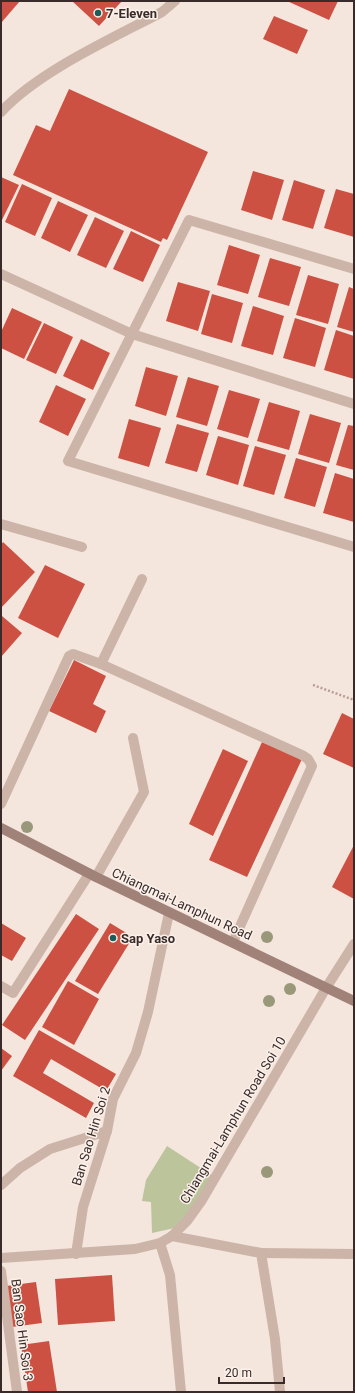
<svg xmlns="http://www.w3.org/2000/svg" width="355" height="1393" font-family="Roboto,sans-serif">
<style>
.green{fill:#bcc49c}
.building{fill:#cc5142}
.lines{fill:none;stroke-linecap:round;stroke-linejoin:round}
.path{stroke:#b99d92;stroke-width:2.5;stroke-dasharray:2 2;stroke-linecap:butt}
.lane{stroke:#cdb4a8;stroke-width:10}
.street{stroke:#cdb4a8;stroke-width:10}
.secondary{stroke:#a18279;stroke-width:10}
.tree{fill:#99987b}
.poi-dot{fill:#1b5d59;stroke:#fbf1ea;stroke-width:1.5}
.labels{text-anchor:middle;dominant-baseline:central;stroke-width:3;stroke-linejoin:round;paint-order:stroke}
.poi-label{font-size:13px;font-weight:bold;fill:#392b29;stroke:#fbf1ea;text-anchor:start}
.street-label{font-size:13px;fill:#392b29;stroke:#fbf1ea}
</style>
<rect width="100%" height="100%" fill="#f4e6dd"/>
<path class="green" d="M167 1146 213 1176 188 1225 152 1233 151 1202 142 1201 146 1180Z"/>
<g class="building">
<path d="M1 1H20L1 23Z"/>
<path d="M72 1H122L99 26Z"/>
<path d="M287 1H338L329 20Z"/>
<path d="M274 16 308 30 297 54 263 39Z"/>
<path d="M69 89 208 152 167 240 163 238 161 242 13 175 36 125 50 131Z"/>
<path d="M253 171 284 180 272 220 241 210Z"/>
<path d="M1 177 19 185 1 222Z"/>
<path d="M294 180 325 190 313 229 282 220Z"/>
<path d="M22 184 52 198 35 236 5 222Z"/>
<path d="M336 189 354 194V237L324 228Z"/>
<path d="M58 201 88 215 70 252 41 238Z"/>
<path d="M95 217 124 231 106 268 77 255Z"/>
<path d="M131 231 160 245 143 282 113 269Z"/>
<path d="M229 245 260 255 248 294 217 285Z"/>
<path d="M270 258 301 267 289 306 258 297Z"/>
<path d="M308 275 339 284 328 324 296 315Z"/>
<path d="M178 282 210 291 198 331 166 321Z"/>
<path d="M349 287 354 289V332L337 327Z"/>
<path d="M212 294 243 303 232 343 201 334Z"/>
<path d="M253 306 284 316 273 355 241 346Z"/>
<path d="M12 308 42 322 24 359 1 348V332Z"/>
<path d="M295 318 326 328 315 367 283 358Z"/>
<path d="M44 323 73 337 56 374 26 360Z"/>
<path d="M336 330 354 336V379L324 370Z"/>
<path d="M81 339 110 353 93 390 63 376Z"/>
<path d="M146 367 178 376 166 416 135 406Z"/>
<path d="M188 377 219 386 207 426 176 417Z"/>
<path d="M56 385 86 399 68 436 39 422Z"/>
<path d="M229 390 260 399 248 438 217 429Z"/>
<path d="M269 402 300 411 289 450 257 441Z"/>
<path d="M310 414 341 423 329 463 298 454Z"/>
<path d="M129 419 161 428 149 467 118 458Z"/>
<path d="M177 424 209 433 197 472 165 463Z"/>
<path d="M348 425 354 426V470L336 465Z"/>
<path d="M218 436 249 445 238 485 206 475Z"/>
<path d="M255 446 286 455 274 495 243 486Z"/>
<path d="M296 458 327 467 315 507 284 498Z"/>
<path d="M335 473 354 479V522L323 513Z"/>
<path d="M3 542 35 572 1 608V545Z"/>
<path d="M45 565 85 584 58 638 18 618Z"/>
<path d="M2 616 22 633 1 657V617Z"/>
<path d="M74 660 106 676 93 704 106 711 96 733 49 711Z"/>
<path d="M342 713 354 719V768L323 754Z"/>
<path d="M262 742 302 759 247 877 209 860Z"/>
<path d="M223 749 248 761 213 836 189 824Z"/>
<path d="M354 845V899L332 887Z"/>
<path d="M76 914 99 929 25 1040 2 1025Z"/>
<path d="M1 923 26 938 12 961 1 955Z"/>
<path d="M110 923 133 937 98 994 75 981Z"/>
<path d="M68 981 99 999 74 1045 42 1027Z"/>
<path d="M39 1030 116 1074 106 1091 51 1059 43 1073 94 1103 86 1118 13 1076Z"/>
<path d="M1 1048 12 1056 1 1071Z"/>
<path d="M112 1275 115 1321 58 1325 55 1279Z"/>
<path d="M36 1282 42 1323 12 1327 6 1286Z"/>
<path d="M49 1341 57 1392H28L21 1345Z"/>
</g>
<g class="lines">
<path class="path" d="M313 685 354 700"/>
<g class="lane">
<path d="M96 877 144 792 133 738"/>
<path d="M1 986 13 993 89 874"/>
<path d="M261 1253 354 1254"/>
</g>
<g class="street">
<path d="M1 112C39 71 113 38 162 12L175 1"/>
<path d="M354 269 189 220 68 461 354 547"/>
<path d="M1 274 132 334 354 404"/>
<path d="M1 524 82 547"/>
<path d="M101 664 142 579"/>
<path d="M1 804 69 656 73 654 101 664 302 755 308 759 312 766 233 942"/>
<path d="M1 1185 20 1168 50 1149 107 1131"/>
<path d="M172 1236 261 1253 275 1339 280 1392"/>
<path d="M160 1243 170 1275 181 1392"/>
<path d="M76 1254 83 1207 107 1131 113 1099 136 1053 148 1012 169 913"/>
<path d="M1 1258 135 1249 160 1243 172 1236 187 1221 202 1200 326 988 354 944"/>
<path d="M1 1271 17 1392"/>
</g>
<path class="secondary" d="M1 828 96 877 354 1001"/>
</g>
<g class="tree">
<circle cx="27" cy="827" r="6"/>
<circle cx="267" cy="937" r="6"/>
<circle cx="290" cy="989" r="6"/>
<circle cx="269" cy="1001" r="6"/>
<circle cx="267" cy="1172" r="6"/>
</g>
<g class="poi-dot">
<circle cx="98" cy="13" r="4"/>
<circle cx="113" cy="938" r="4"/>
</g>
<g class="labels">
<g class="poi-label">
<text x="106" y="13">7-Eleven</text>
<text x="121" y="938">Sap Yaso</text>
</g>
<g class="street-label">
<text transform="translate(182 904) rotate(25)">Chiangmai-Lamphun Road</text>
<text transform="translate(233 1120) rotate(-59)">Chiangmai-Lamphun Road Soi 10</text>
<text transform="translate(91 1136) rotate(-73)">Ban Sao Hin Soi 2</text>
<text transform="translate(22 1330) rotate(83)">Ban Sao Hin Soi 3</text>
</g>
</g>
<rect width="355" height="1393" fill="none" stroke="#392b29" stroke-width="4"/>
<path d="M219 1377v6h65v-6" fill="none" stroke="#392b29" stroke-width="2"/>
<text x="225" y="1377" font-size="12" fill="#392b29" stroke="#fbf1ea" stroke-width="3" paint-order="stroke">20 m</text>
</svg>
